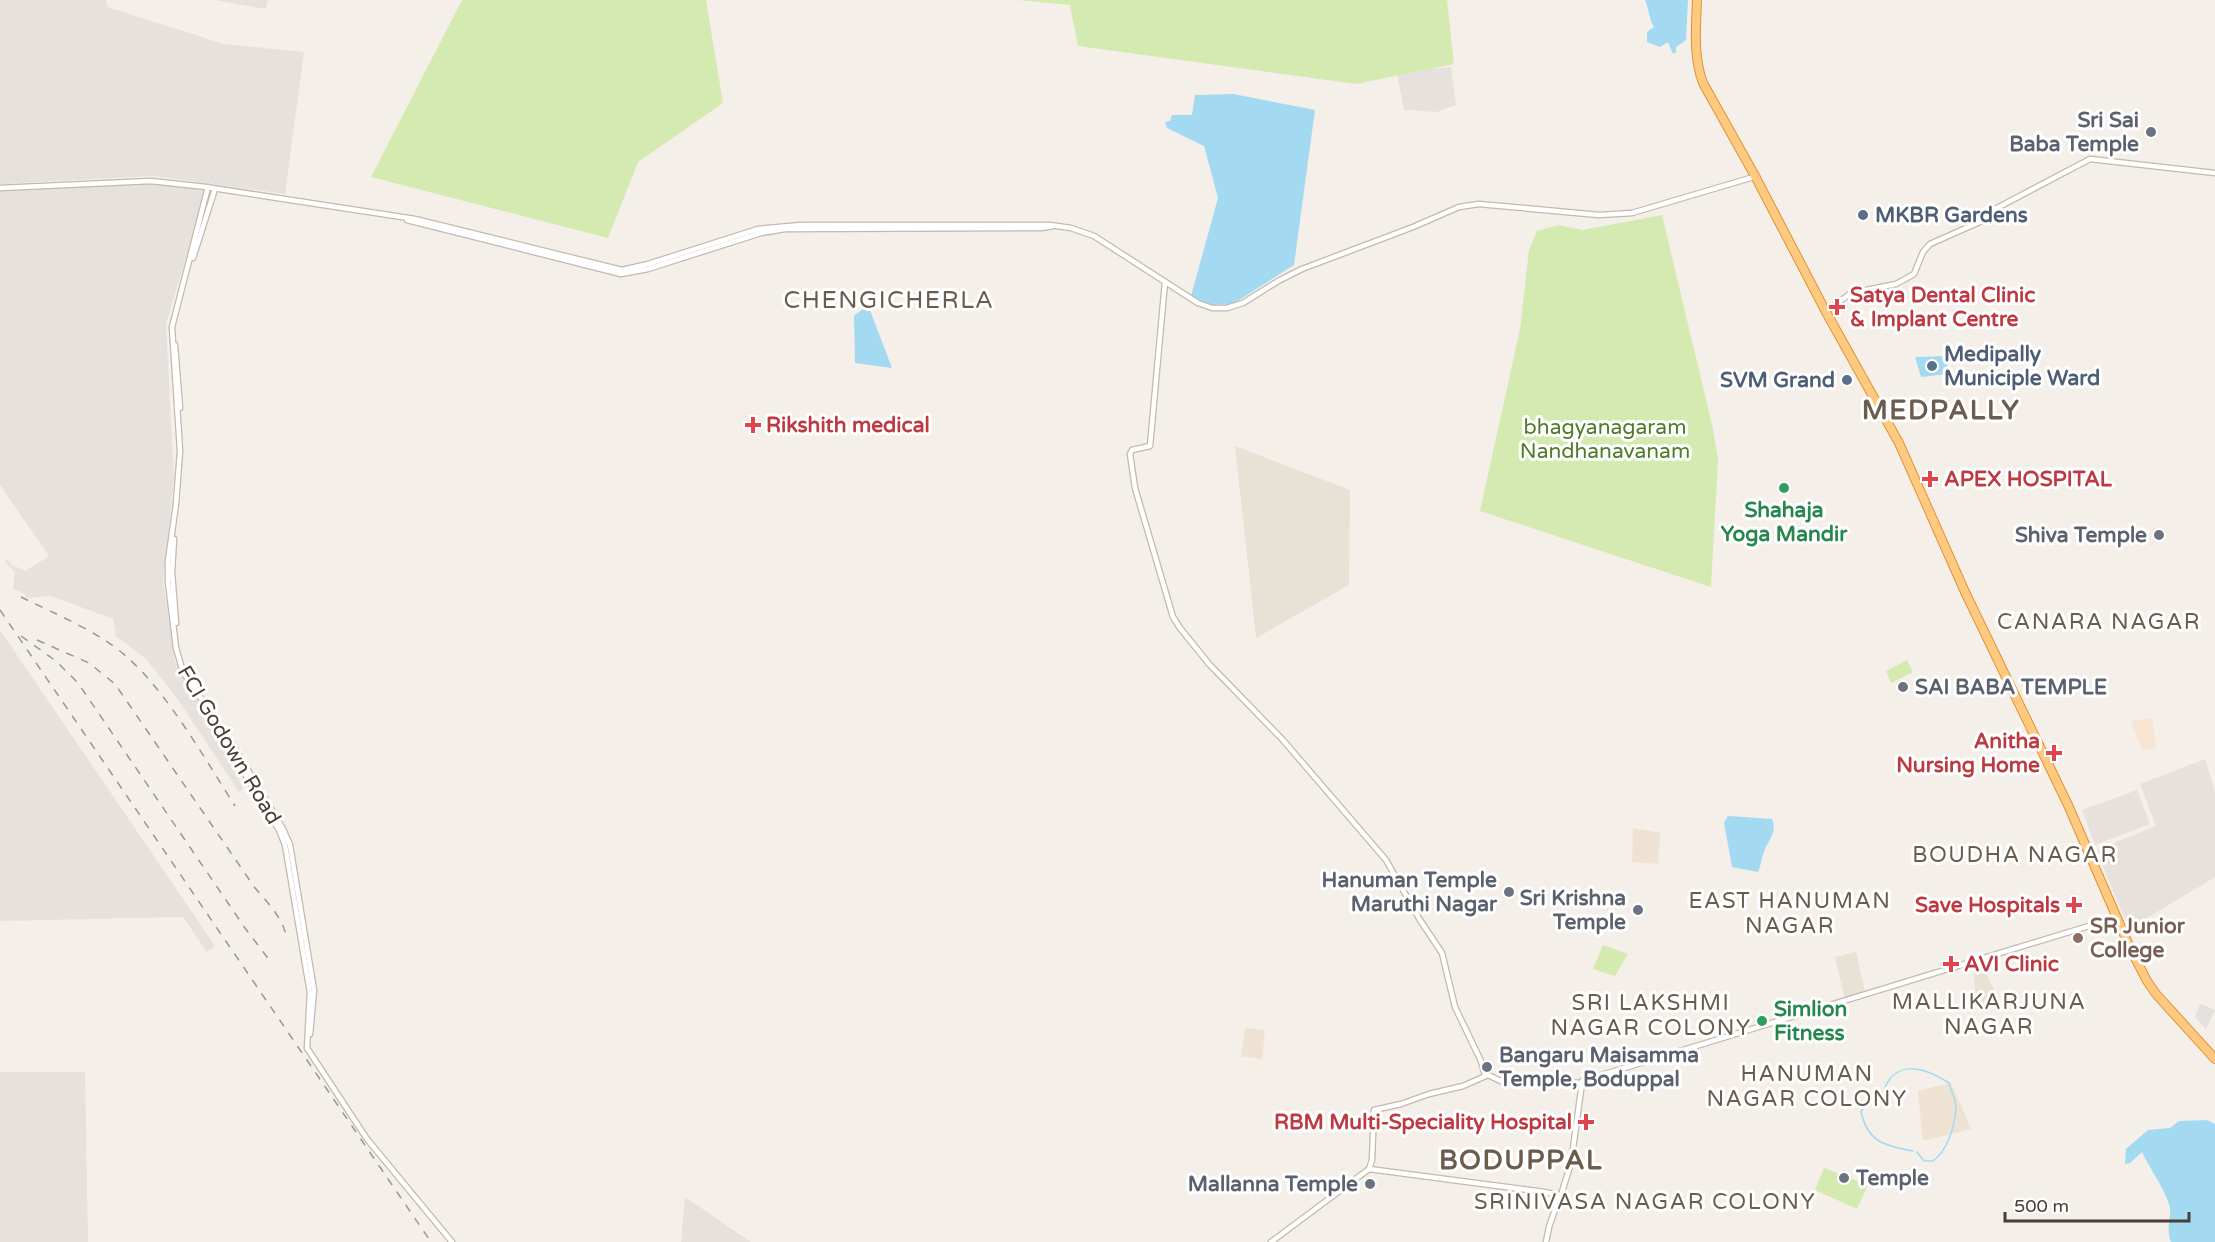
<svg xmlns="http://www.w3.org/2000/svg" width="2215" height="1242" font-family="'Varela Round',sans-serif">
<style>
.residential{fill:#e8e1d6}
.commercial{fill:#f7e4d3}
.industrial{fill:#e7e1dd}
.education{fill:#eee3d2}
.green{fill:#d5eab0}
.parking{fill:#e3e0dd}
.water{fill:#a3daf2}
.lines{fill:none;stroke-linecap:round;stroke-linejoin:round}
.stream{stroke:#a3daf2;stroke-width:1.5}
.tertiary-casing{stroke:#c3b9ad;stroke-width:7}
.trunk-casing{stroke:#e29135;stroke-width:10}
.tertiary{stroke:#fff;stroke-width:4.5}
.trunk{stroke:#ffca7f;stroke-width:8}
.rail{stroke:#979797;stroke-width:1.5;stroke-dasharray:8 8;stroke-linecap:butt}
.worship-dot{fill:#6b7280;stroke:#fff;stroke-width:2}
.service-dot{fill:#5c6f8a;stroke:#fff;stroke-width:2}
.health-dot{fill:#e0444e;stroke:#fff;stroke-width:2}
.leisure-dot{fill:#2e9e5b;stroke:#fff;stroke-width:2}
.education-dot{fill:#8d6e63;stroke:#fff;stroke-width:2}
.labels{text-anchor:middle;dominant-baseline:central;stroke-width:6;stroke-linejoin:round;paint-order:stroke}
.worship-label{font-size:21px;font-weight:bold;fill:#5b616d;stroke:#fff;text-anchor:end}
.service-label{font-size:21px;font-weight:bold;fill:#4e5e75;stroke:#fff;text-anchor:start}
.health-label{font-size:21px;font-weight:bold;fill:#be3a42;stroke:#fff;text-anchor:start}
.park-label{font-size:21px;fill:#507c27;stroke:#fff}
.leisure-label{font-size:21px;font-weight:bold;fill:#27864d;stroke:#fff}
.street-label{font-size:21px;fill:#483f36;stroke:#fff}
.education-label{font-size:21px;font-weight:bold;fill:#785e54;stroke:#fff;text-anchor:start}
.neighbourhood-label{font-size:22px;letter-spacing:1.5px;fill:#6b5c4d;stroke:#fff}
.quarter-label{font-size:24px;letter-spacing:1.5px;fill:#6b5c4d;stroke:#fff}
.district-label{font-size:27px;font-weight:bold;letter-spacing:1.5px;fill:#6b5c4d;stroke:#fff}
</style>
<rect width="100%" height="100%" fill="#f4efe8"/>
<g class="residential">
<path d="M1235 446 1350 490 1349 585 1256 638Z"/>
<path d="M1856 952 1865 993 1845 1000 1835 957Z"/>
<path d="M1982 965 1999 999 1977 1005 1973 969Z"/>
</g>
<path class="commercial" d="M2152 718 2156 748 2142 750 2131 721Z"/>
<g class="industrial">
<path d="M0 0H106L107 7 224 44 304 52 285 194 154 176 0 184Z"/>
<path d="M215 0H268L266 9Z"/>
<path d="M1451 67 1456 105 1437 112 1404 110 1397 72Z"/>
<path d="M155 183 206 190 166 324 174 479 163 581 175 661 220 733 243 789 239 792 177 698 146 659 116 636 113 619 51 596 25 598 26 595 13 588 15 572 5 562 7 559 12 565 26 571 49 556 0 485V191Z"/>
<path d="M0 630 215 946 207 952 183 917 0 921Z"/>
<path d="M2205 759 2215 792V877L2129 929 2096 850 2156 826 2140 784Z"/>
<path d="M2137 790 2150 824 2095 845 2082 810Z"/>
<path d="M0 1072H85L88 1242H0Z"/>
<path d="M685 1197 751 1242H681Z"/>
</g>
<g class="education">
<path d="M1633 828 1660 833 1658 864 1632 862Z"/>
<path d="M1245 1028 1265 1030 1262 1059 1241 1056Z"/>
<path d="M1951 1083 1971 1129 1923 1141 1918 1091Z"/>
</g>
<g class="green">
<path d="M462 0H706L723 103 638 162 608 238 371 177Z"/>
<path d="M1018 0H1447L1454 64 1356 84 1078 46 1070 5Z"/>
<path d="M1662 215 1713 429 1718 460 1711 587 1480 511 1520 329 1529 250 1537 231 1558 225 1583 230Z"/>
<path d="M1907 660 1913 672 1891 683 1886 671Z"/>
<path d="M1603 945 1628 954 1615 976 1593 969Z"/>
<path d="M1824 1168 1868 1185 1857 1209 1815 1190Z"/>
</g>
<path class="parking" d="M2200 1004 2215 1010 2206 1029 2195 1017Z"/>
<g class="water">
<path d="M1645 0H1688L1686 40 1676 47V52L1673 54 1668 42 1660 47 1647 42V32L1654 27C1649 19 1649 9 1645 0Z"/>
<path d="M1233 94 1315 110 1294 265 1233 304 1210 305 1191 296 1218 198 1204 146 1167 128 1165 122 1170 121 1172 115H1192L1195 95Z"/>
<path d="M868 305 892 368 855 363 854 316Z"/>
<path d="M1947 356 1948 374 1921 377 1915 357Z"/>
<path d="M1729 816 1772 819C1778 832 1768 840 1764 852 1761 859 1761 866 1758 872L1732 867 1724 823 1727 817Z"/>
<path d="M2207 1120 2215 1124V1242H2171C2165 1227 2173 1216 2169 1204 2163 1186 2150 1169 2142 1152L2130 1163 2125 1164 2126 1149 2148 1130 2170 1128 2179 1121Z"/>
</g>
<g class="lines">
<path class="stream" d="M1913 1151C1885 1146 1867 1142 1861 1111L1870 1102 1881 1099C1891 1058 1921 1065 1949 1083 1951 1091 1956 1100 1956 1107 1955 1126 1948 1150 1933 1161H1924L1917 1152"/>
<g class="tertiary-casing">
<g id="tertiary">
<path d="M208 187 172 327 180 451 176 504 168 561V582L176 648 183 672 213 716 236 759 279 830 285 845 310 993 307 1048 367 1139 452 1242"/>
<path d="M0 188 151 181 206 187 415 219 622 270 648 264 758 229 801 225H1050L1071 228 1094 236 1198 303 1212 308H1227L1243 303 1280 280 1302 269 1413 227 1459 207 1479 204 1599 215 1632 213 1757 176"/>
<path d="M407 220 621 274 648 269 761 233 785 229 1041 228 1053 226"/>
<path d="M193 258 215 189"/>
<path d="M1165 282 1150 446 1132 450 1130 454 1135 488 1173 617 1180 628 1209 664 1282 739 1386 860 1420 920 1442 953 1455 1007 1481 1061 1485 1075"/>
<path d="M1828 310 1851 293 1896 284 1907 278 1914 274 1923 252 1930 244 1982 221 1995 209 2090 159 2215 173"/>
<path d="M175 345 180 408"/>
<path d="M174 539 172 572 176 623"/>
<path d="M190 677 201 692"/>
<path d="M230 740 283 829 290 845 314 990 310 1034"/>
<path d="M2102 926 2119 921"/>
<path d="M1582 1081 2118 917"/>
<path d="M1369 1169 1544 1192 1559 1195 1558 1197 1561 1198 1559 1195"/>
<path d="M1561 1195 1571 1163 1582 1083"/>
<path d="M1271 1242 1369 1169 1372 1160 1374 1110 1401 1104 1429 1094 1463 1086 1488 1075 1503 1082 1525 1084 1546 1080 1579 1083"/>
<path d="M1546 1242 1549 1227 1559 1198"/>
</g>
</g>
<g class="trunk-casing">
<path id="trunk" d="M1697 0C1696 28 1693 56 1703 83L1755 176 1826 312 1899 443 1965 592 2068 805 2130 948 2147 981 2156 994 2215 1059"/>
</g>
<use href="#tertiary" class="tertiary"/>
<use href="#trunk" class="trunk"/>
<g class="rail">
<path d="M21 597C55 614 100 632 128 658 169 695 205 759 235 806"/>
<path d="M0 610 431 1242"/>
<path d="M21 636 56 661 78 683 245 928 270 961"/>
<path d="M37 640 89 663 115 684 255 888C269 904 282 917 287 938"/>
</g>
</g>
<g class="worship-dot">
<circle cx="2151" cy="132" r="6"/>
<circle cx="2159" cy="535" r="6"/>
<circle cx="1903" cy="687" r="6"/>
<circle cx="1509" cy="892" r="6"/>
<circle cx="1638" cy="910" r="6"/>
<circle cx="1487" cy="1067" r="6"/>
<circle cx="1844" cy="1178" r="6"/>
<circle cx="1370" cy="1184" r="6"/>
</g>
<g class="service-dot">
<circle cx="1863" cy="215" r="6"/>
<circle cx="1932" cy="366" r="6"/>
<circle cx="1847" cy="380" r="6"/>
</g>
<g class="health-dot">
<path d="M1834 298h6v6h6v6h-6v6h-6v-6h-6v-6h6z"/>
<path d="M750 416h6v6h6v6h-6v6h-6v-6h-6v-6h6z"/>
<path d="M1927 470h6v6h6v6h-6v6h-6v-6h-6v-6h6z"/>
<path d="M2051 744h6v6h6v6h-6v6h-6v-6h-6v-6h6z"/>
<path d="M2071 896h6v6h6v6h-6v6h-6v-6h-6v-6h6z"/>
<path d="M1948 955h6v6h6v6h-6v6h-6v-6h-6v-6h6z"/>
<path d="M1583 1113h6v6h6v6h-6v6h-6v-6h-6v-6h6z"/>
</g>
<g class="leisure-dot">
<circle cx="1784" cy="488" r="6"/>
<circle cx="1762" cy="1021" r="6"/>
</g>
<circle class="education-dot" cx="2078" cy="938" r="6"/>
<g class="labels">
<g class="worship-label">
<text x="2139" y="120">Sri Sai<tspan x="2139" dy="24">Baba Temple</tspan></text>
<text x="2147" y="535">Shiva Temple</text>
<text x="1915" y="687" text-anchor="start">SAI BABA TEMPLE</text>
<text x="1497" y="880">Hanuman Temple<tspan x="1497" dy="24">Maruthi Nagar</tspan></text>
<text x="1626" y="898">Sri Krishna<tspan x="1626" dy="24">Temple</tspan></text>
<text x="1499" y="1055" text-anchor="start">Bangaru Maisamma<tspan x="1499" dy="24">Temple, Boduppal</tspan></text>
<text x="1856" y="1178" text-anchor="start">Temple</text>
<text x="1358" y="1184">Mallanna Temple</text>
</g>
<g class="service-label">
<text x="1875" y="215">MKBR Gardens</text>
<text x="1944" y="354">Medipally<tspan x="1944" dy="24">Municiple Ward</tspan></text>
<text x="1835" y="380" text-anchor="end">SVM Grand</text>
</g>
<g class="health-label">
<text x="1850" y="295">Satya Dental Clinic<tspan x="1850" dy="24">&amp; Implant Centre</tspan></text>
<text x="766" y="425">Rikshith medical</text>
<text x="1944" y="479">APEX HOSPITAL</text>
<text x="2040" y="741" text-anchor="end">Anitha<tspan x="2040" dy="24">Nursing Home</tspan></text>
<text x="2060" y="905" text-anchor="end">Save Hospitals</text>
<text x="1964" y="964">AVI Clinic</text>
<text x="1572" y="1122" text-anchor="end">RBM Multi-Speciality Hospital</text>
</g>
<g class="park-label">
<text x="1605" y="427">bhagyanagaram<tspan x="1605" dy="24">Nandhanavanam</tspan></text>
</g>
<g class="leisure-label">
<text x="1784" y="510">Shahaja<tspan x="1784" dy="24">Yoga Mandir</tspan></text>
<text x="1774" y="1009" text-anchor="start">Simlion<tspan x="1774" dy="24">Fitness</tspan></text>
</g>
<g class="street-label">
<text transform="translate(229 745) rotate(59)">FCI Godown Road</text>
</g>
<g class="education-label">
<text x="2090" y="926">SR Junior<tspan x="2090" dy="24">College</tspan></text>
</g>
<g class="neighbourhood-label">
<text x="2099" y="622">CANARA NAGAR</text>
<text x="2015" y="855">BOUDHA NAGAR</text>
<text x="1790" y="901">EAST HANUMAN<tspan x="1790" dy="25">NAGAR</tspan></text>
<text x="1989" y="1002">MALLIKARJUNA<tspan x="1989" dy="25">NAGAR</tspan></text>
<text x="1651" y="1003">SRI LAKSHMI<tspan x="1651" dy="25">NAGAR COLONY</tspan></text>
<text x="1807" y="1074">HANUMAN<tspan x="1807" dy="25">NAGAR COLONY</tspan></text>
<text x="1645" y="1202">SRINIVASA NAGAR COLONY</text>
</g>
<g class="quarter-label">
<text x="889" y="300">CHENGICHERLA</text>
</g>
<g class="district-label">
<text x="1941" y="410">MEDPALLY</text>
<text x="1521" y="1160">BODUPPAL</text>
</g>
</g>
<path d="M2005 1212v9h184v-9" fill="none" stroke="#483f36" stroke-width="3"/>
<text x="2014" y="1212" font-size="18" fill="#483f36" stroke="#ffffff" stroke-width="4.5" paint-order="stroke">500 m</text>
</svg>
